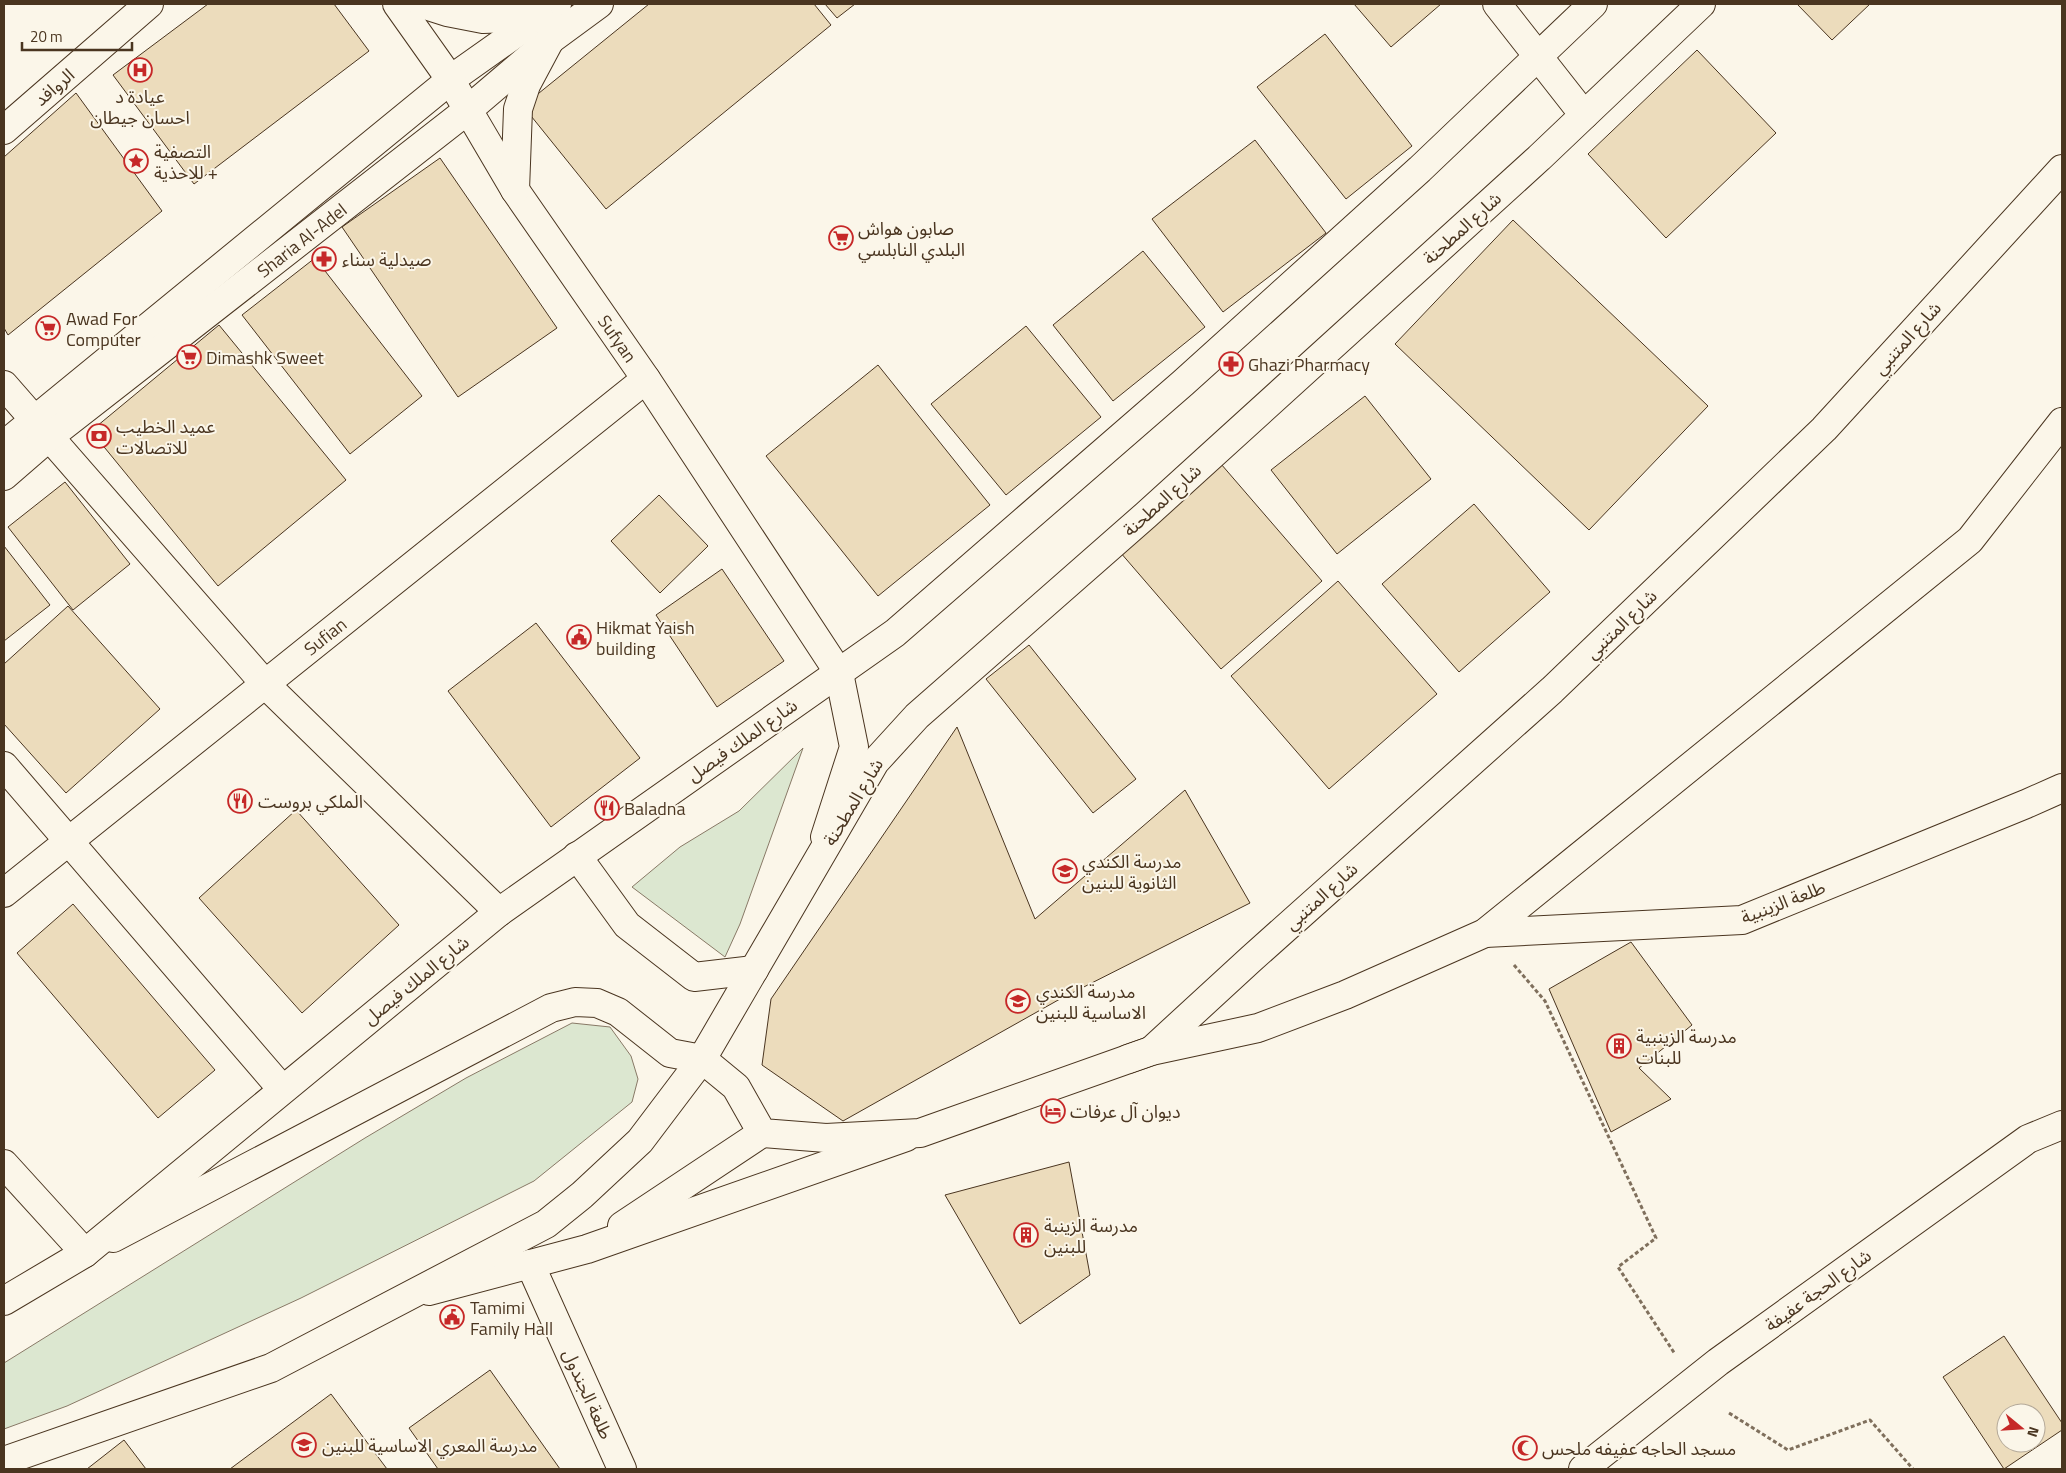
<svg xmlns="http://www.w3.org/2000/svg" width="2066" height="1473" font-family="'Titillium Web','Noto Sans Arabic',sans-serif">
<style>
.green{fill:#dce7d0;stroke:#887966}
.building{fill:#ecdcbc;stroke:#4a3520;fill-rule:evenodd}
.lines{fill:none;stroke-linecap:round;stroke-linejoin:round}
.minor-casing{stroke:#4a3520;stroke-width:30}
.tertiary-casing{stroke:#4a3520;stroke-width:30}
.secondary-casing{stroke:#4a3520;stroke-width:30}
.path{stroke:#7f6f5c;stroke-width:3;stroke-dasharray:4 2.5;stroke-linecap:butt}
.minor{stroke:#fbf6e9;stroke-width:28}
.tertiary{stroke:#fbf6e9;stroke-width:28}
.secondary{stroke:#fbf6e9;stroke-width:28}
.labels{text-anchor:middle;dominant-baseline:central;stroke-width:4;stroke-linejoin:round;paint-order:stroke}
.street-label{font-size:18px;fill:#4a3520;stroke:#fbf6e9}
.poi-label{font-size:18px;fill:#4a3520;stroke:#fbf6e9;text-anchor:start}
</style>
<rect width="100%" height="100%" fill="#fbf6e9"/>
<g class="green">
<path d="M803 748 740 924 725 957 632 887 680 847 739 811Z"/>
<path d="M572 1023 610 1027 631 1056 638 1079 632 1102 534 1181 301 1298 67 1406 4 1429V1363L365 1138 466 1078Z"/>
</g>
<g class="building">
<path d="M208 4H334L369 51 194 184 113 75Z"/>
<path d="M649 4H814L831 25 606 209 523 106Z"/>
<path d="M825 4H855L837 18Z"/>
<path d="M1354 4H1441L1391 47Z"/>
<path d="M1797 4H1870L1832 40Z"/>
<path d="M1325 34 1412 146 1346 199 1257 87Z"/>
<path d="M1697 50 1776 133 1666 238 1588 154Z"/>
<path d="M76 93 162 211 8 335 4 328V157Z"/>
<path d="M1255 140 1326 233 1223 312 1152 219Z"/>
<path d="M440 158 557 328 458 397 342 227Z"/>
<path d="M1513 220 1708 406 1589 530 1395 344Z"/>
<path d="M1143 251 1205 327 1113 401 1053 325Z"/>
<path d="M315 258 422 396 350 454 242 315Z"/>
<path d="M219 325 346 480 218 586 91 431Z"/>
<path d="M1026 326 1101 417 1006 495 931 404Z"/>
<path d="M878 365 990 505 878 596 766 456Z"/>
<path d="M1365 396 1431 479 1337 554 1271 470Z"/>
<path d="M1221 464 1322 581 1221 669 1120 552Z"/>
<path d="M65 482 130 564 73 610 8 527Z"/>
<path d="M659 495 708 546 660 593 611 541Z"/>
<path d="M1474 504 1550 592 1459 672 1382 584Z"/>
<path d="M4 546 50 605 4 641Z"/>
<path d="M722 569 784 661 717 707 656 615Z"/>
<path d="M1338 581 1437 694 1329 789 1231 676Z"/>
<path d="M68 606 160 709 66 793 4 724V664Z"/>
<path d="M536 623 640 758 551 827 448 691Z"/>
<path d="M1029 645 1136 779 1093 813 986 679Z"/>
<path d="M957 727 1035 919 1185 790 1250 903 1060 999 843 1121 762 1065 771 999Z"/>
<path d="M296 810 399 925 302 1013 199 898Z"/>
<path d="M73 904 215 1070 158 1118 17 953Z"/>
<path d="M1631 942 1692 1025 1639 1068 1671 1099 1611 1132 1549 989Z"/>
<path d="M1069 1162 1090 1275 1020 1324 945 1195Z"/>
<path d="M2004 1336 2062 1423V1430L2004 1469 1943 1377ZM2006 1413H2036V1443H2006Z"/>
<path d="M490 1370 560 1469H438L409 1428Z"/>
<path d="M331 1394 387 1469H230Z"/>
<path d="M124 1440 146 1469H87Z"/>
</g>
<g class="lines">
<g class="minor-casing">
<g id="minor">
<path d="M1497 4 1584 115"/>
<path d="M4 130 149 4"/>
<path d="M4 385 266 685 499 912"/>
<path d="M4 445 454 77 557 4"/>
<path id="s1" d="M4 476 49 437 469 109 550 40 599 4"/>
<path d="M4 766 282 1089"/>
<path d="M825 837 854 747 839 673"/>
<path d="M577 856 627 925 694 977 754 970"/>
<path id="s2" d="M4 893 646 379"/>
<path d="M1485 933 1742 920 2026 804 2062 788"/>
<path d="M1152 1050 1251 959 1552 690 1824 429 2062 169"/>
<path d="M1128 1059 1151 1051 1258 1028 1345 995 1485 933 1970 540 2062 422"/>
<path d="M4 1164 85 1253"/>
<path d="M622 1226 762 1133"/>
<path d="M530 1264 622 1469"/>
<path d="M429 1291 587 1249 906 1137"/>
<path d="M1583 1469 1718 1362 2028 1139 2062 1125"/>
</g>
</g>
<g class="tertiary-casing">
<g id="tertiary">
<path id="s3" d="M397 4 448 76 515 190 646 379 839 673"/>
<path d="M422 4 447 12 483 19 539 17"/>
<path d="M515 190 518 109 526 85 550 40"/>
<path d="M113 1238 551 1008 575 1002 597 1003 618 1012 670 1053 702 1059 736 1087 762 1133 826 1138 920 1133 1151 1051"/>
</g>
</g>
<g class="secondary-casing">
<g id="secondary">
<path d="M4 1301 85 1253 499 912 895 633 1183 383 1420 169 1593 4"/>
<path d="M4 1461 271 1368 546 1224 582 1195 640 1141 702 1059 875 762 917 716 1146 515 1539 158 1701 4"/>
</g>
</g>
<g class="path">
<path d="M1514 965 1545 1001 1656 1238 1618 1267 1675 1354"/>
<path d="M1729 1413 1788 1450 1870 1420 1913 1469"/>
</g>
<use href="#minor" class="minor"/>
<use href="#tertiary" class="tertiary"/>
<use href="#secondary" class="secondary"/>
</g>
<defs>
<g id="hospital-ring" transform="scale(1.25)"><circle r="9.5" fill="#fbf6e9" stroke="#c62828" stroke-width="1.5"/><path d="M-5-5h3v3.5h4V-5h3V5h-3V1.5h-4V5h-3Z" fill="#c62828"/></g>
<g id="sight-ring" transform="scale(1.25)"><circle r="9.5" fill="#fbf6e9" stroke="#c62828" stroke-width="1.5"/><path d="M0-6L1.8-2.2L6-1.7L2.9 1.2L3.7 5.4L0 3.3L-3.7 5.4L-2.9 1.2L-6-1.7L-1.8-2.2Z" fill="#c62828"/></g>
<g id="supermarket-ring" transform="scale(1.25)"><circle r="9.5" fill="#fbf6e9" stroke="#c62828" stroke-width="1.5"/><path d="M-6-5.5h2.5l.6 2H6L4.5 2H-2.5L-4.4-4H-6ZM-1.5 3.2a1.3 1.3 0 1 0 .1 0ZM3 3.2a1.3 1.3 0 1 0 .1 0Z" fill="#c62828"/></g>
<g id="pharmacy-ring" transform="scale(1.25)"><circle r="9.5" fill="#fbf6e9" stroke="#c62828" stroke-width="1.5"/><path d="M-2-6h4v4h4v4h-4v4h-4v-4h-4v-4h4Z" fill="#c62828"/></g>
<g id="bank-ring" transform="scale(1.25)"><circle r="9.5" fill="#fbf6e9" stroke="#c62828" stroke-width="1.5"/><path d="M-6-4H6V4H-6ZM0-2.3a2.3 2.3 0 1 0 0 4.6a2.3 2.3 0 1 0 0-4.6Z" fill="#c62828"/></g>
<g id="civic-ring" transform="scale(1.25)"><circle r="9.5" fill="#fbf6e9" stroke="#c62828" stroke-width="1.5"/><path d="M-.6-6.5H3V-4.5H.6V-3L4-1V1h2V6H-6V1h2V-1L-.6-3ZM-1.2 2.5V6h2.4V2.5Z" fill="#c62828"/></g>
<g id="restaurant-ring" transform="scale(1.25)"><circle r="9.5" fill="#fbf6e9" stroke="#c62828" stroke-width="1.5"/><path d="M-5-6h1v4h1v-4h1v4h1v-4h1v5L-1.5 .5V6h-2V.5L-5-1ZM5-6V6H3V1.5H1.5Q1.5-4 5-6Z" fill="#c62828"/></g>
<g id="school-ring" transform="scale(1.25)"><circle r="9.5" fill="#fbf6e9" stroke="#c62828" stroke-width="1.5"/><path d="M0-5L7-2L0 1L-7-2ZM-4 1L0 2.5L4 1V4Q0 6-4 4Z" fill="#c62828"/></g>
<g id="building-ring" transform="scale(1.25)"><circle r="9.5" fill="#fbf6e9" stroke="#c62828" stroke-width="1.5"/><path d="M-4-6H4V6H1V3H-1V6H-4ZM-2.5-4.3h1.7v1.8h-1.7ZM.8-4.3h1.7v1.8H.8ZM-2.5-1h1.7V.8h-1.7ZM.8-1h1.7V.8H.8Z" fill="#c62828"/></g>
<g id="hotel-ring" transform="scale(1.25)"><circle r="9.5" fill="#fbf6e9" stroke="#c62828" stroke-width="1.5"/><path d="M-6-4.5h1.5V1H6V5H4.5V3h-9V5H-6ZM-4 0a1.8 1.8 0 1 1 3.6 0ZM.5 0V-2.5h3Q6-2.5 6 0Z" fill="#c62828"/></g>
<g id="mosque-ring" transform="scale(1.25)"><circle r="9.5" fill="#fbf6e9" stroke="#c62828" stroke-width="1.5"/><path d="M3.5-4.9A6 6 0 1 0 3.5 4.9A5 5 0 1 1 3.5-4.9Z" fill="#c62828"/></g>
</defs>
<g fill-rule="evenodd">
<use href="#hospital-ring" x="140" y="70"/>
<use href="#sight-ring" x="136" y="161"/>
<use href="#supermarket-ring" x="841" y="238"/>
<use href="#pharmacy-ring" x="324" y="259"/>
<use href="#supermarket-ring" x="48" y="328"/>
<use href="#supermarket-ring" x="189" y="357"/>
<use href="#pharmacy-ring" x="1231" y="364"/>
<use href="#bank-ring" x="99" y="436"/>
<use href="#civic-ring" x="579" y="637"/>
<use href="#restaurant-ring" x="240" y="801"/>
<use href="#restaurant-ring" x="607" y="808"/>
<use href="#school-ring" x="1065" y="871"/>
<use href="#school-ring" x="1018" y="1001"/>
<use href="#building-ring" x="1619" y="1046"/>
<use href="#hotel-ring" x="1053" y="1111"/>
<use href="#building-ring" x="1026" y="1235"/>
<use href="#civic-ring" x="452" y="1317"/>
<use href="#school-ring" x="304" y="1445"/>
<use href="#mosque-ring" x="1525" y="1448"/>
</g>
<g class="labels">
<g class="street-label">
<text transform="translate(54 87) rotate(-41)">الروافد</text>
<text transform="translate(1462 228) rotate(-42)">شارع المطحنة</text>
<text stroke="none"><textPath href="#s1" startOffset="380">Sharia Al-Adel</textPath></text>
<text stroke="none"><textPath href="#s3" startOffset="401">Sufyan</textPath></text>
<text transform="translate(1907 338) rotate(-48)">شارع المتنبي</text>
<text transform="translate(1162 500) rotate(-42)">شارع المطحنة</text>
<text transform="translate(1621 624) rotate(-44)">شارع المتنبي</text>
<text stroke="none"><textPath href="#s2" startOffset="411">Sufian</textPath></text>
<text transform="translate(742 740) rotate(-35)">شارع الملك فيصل</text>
<text transform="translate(853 802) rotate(-59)">شارع المطحنة</text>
<text transform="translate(1321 896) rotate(-42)">شارع المتنبي</text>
<text transform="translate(1783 902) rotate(-21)">طلعة الزينبية</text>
<text transform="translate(416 980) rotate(-39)">شارع الملك فيصل</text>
<text transform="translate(1818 1290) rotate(-36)">شارع الحجة عفيفة</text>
<text transform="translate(588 1394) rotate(66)">طلعة الجندول</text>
</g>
<g class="poi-label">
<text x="140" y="96" text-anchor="middle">عيادة د<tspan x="140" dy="21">احسان جيطان</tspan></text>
<text x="154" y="151">التصفية<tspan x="154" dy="21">للاحذية +</tspan></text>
<text x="858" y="228">صابون هواش<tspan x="858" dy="21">البلدي النابلسي</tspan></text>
<text x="342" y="259">صيدلية سناء</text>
<text x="66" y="318">Awad For<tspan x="66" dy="21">Computer</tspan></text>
<text x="206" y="357">Dimashk Sweet</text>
<text x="1248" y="364">Ghazi Pharmacy</text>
<text x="116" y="426">عميد الخطيب<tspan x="116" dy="21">للاتصالات</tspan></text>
<text x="596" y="627">Hikmat Yaish<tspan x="596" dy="21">building</tspan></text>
<text x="258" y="801">الملكي بروست</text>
<text x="624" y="808">Baladna</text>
<text x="1082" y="861">مدرسة الكندي<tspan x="1082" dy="21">الثانوية للبنين</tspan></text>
<text x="1036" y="991">مدرسة الكندي<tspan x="1036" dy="21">الاساسية للبنين</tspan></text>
<text x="1636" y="1036">مدرسة الزينبية<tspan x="1636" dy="21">للبنات</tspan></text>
<text x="1070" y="1111">ديوان آل عرفات</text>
<text x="1044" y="1225">مدرسة الزينبة<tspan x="1044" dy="21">للبنين</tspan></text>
<text x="470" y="1307">Tamimi<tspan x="470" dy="21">Family Hall</tspan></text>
<text x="322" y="1445">مدرسة المعري الاساسية للبنين</text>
<text x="1542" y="1448">مسجد الحاجه عفيفه ملحس</text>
</g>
</g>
<rect width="2066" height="1473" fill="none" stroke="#4a3520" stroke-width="10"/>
<g transform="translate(2021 1428) rotate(108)"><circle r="24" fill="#fbf6e9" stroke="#b4a999"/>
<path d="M0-4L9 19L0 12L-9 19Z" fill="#c62828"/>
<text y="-8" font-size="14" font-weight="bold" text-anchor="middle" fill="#4a3520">N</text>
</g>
<path d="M22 42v8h110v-8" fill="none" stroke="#4a3520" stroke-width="2.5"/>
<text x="30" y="42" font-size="15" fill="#4a3520" stroke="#fbf6e9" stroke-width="4" paint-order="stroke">20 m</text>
</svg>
